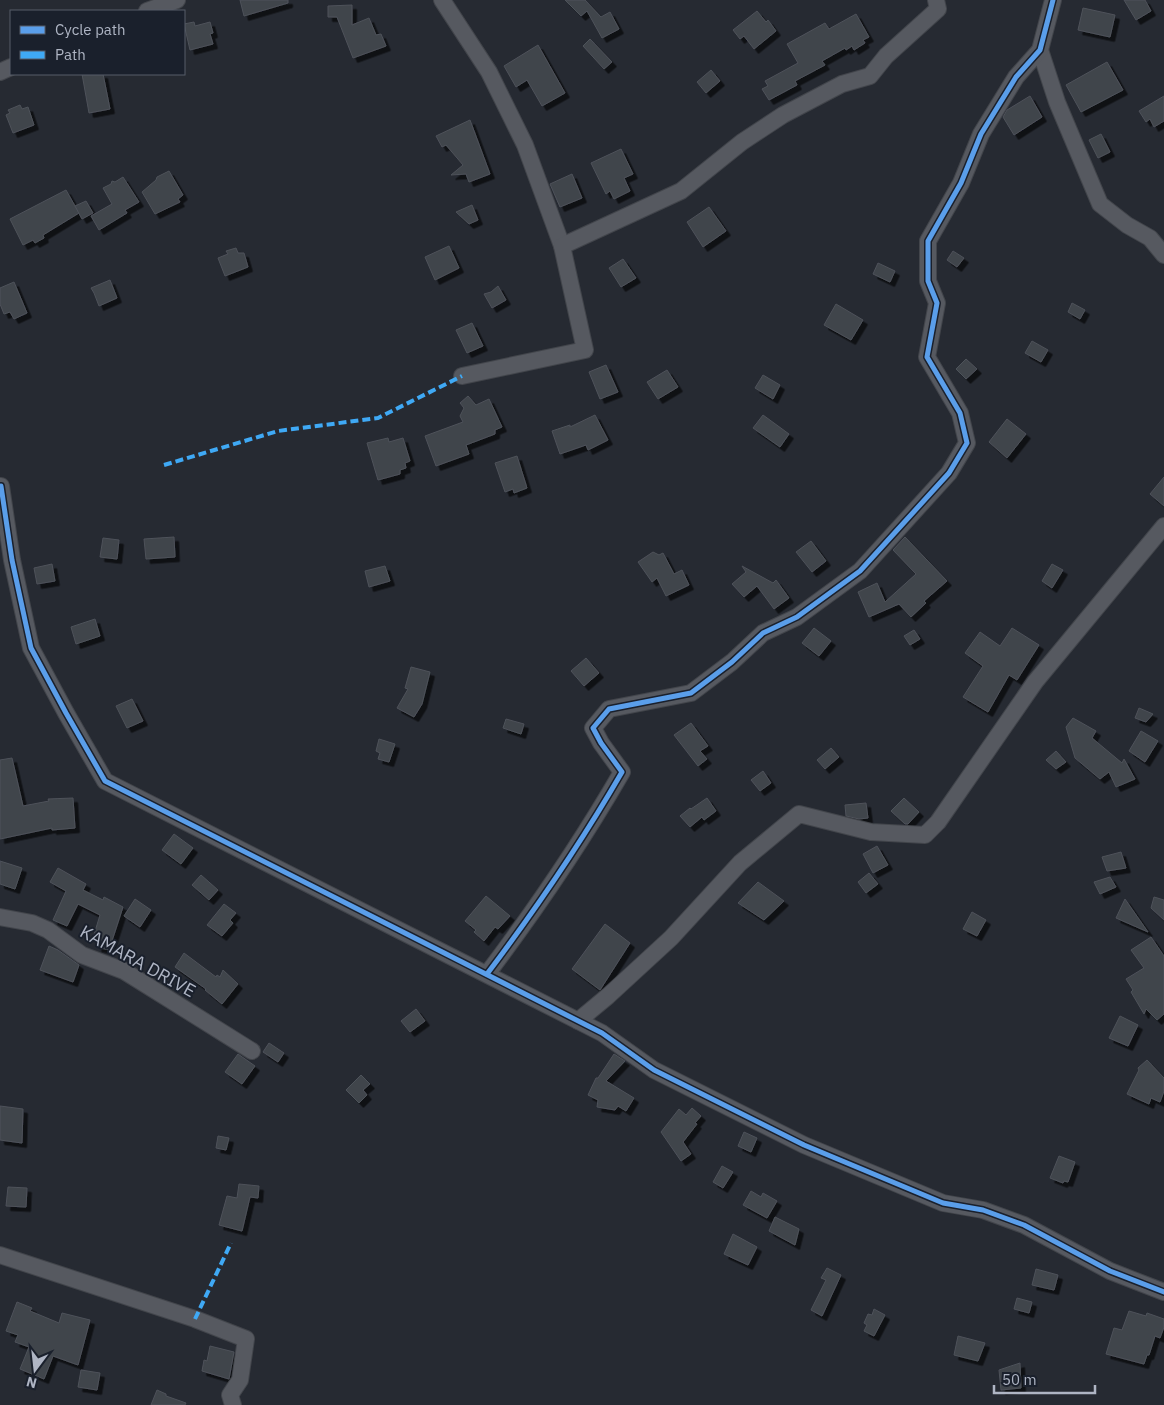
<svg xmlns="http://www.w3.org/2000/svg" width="1164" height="1405" font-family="'IBM Plex Sans',sans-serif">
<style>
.building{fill:#40444b;stroke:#4e525a;filter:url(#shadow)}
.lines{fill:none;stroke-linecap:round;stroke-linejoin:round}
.minor-casing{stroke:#42454b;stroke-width:18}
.minor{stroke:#565960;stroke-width:16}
.quiet{stroke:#3fa9f5;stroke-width:4;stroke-dasharray:8 4;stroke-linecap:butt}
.cycleway-casing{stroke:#1a202c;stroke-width:8}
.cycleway{stroke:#5a9eea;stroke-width:5}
.labels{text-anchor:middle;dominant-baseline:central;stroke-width:4;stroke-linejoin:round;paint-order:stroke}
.street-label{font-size:18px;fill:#afb5c4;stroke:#1a202c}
</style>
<defs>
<filter id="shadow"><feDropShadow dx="4.5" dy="4.5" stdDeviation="0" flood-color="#0009"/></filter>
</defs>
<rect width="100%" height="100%" fill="#262a32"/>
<g class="building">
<path d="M240 0H288V3L244 16Z"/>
<path d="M565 0H585L601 17 610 12 619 29 602 38 587 11 581 16Z"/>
<path d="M1124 0H1145L1151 11 1136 20Z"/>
<path d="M352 5V25L369 18 376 35 381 34 386 46 353 58 337 17H328V6Z"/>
<path d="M1083 8 1115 15 1110 37 1078 30Z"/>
<path d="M757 11 766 22 768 20 776 31 754 49 744 36 740 39 733 30Z"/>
<path d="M856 14 869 37 863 40 865 43 854 50 852 46 846 50 845 48 822 61 825 65 795 81 797 85 769 100 762 89 768 86 765 81 798 63 787 44 825 23 829 29Z"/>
<path d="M194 22 195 26 210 22 213 33 210 34 213 44 190 50 184 24Z"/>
<path d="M590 39 612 62 604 69 583 46Z"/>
<path d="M538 45 565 93 542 106 527 80 516 87 504 66Z"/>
<path d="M1107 62 1123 90 1081 112 1066 85Z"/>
<path d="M711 70 720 81 706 93 697 82Z"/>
<path d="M82 74H103L110 109 89 113Z"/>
<path d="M1030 96 1042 117 1014 135 1003 117 1007 110Z"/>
<path d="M1164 96V121L1154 127 1150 119 1146 122 1139 111Z"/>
<path d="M20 105 22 109 28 107 34 125 13 133 6 115 10 113 8 110Z"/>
<path d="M470 120 490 174 469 182 466 174 451 175 463 165 446 145 442 147 436 136Z"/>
<path d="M1101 134 1110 152 1098 158 1089 140Z"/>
<path d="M621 149 633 174 624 178 630 191 614 199 610 191 606 194 591 163Z"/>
<path d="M169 171 183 195 178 199 180 202 155 214 142 192 156 180 157 177Z"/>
<path d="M572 174 582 198 560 207 550 184Z"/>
<path d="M123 177 139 202 125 210 127 213 99 230 91 216 112 204 103 188 111 184 112 181 115 182Z"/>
<path d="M66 190 79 213 43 235 44 238 35 243 33 240 23 245 10 219Z"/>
<path d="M86 201 93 213 82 219 75 206Z"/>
<path d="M472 205 478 220 469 224 456 212Z"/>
<path d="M709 207 726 231 703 247 687 222Z"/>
<path d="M449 246 459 268 435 280 425 257Z"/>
<path d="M236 248 238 253H244L248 267 225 276 218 258 228 254 226 251Z"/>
<path d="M953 251 964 258 957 267 947 260Z"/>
<path d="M623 259 636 278 621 287 609 268Z"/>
<path d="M878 263 895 271 890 282 873 274Z"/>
<path d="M110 280 117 298 99 306 94 293 91 288Z"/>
<path d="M14 282 27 313 14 319 10 312 4 314 0 304V288Z"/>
<path d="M498 286 506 300 492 308 484 294 491 292Z"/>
<path d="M1072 303 1085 310 1080 319 1068 312Z"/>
<path d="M836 304 863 320 851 340 824 325Z"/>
<path d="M472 323 483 346 467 353 456 330Z"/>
<path d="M1032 341 1048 350 1041 362 1025 353Z"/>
<path d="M966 359 977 369 966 379 956 369Z"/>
<path d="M606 365 618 392 600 399 589 372Z"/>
<path d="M667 370 678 387 658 399 647 382Z"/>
<path d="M763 375 780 385 773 399 755 388Z"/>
<path d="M468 396 476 405 489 399 502 427 495 430V434L466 445 469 454 436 466 425 436 463 422 460 416 464 408 460 403Z"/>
<path d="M595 415 608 440 588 450 586 445 560 454 552 431 570 425V427Z"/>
<path d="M763 415 789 434 780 447 753 428Z"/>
<path d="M1007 419 1026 434 1007 458 989 442Z"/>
<path d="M388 438 389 442 403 438 410 461 405 463 406 468 400 470V474L378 480 367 443Z"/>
<path d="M517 456 527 488 514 493 513 489 505 492 495 463Z"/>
<path d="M1164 477V506L1150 494Z"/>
<path d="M174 537 175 557 146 559 144 539Z"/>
<path d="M905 537 947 581 924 601 926 603 911 617 899 604 869 617 858 592 877 583 885 602 916 574 893 550Z"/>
<path d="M103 538 119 540 117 559 100 557Z"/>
<path d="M811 541 826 561 812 572 796 552Z"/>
<path d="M653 552 659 555 663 553 674 574 682 570 689 585 666 596 657 578 652 582 638 562Z"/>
<path d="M52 564 55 581 37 584 34 568Z"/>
<path d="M1052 564 1063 570 1052 588 1042 581Z"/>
<path d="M385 566 390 581 369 587 365 571Z"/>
<path d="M742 566 773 583 776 580 789 598 774 609 757 586 744 597 732 584 746 572Z"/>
<path d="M95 619 100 636 76 644 71 627Z"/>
<path d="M814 628 831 641 819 656 802 643Z"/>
<path d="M1012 628 1039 645 1017 680 1009 675 988 712 963 697 983 666 965 653 980 632 1000 646Z"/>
<path d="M914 630 920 639 910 645 904 636Z"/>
<path d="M586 658 599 673 584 686 571 671Z"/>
<path d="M411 667 430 672 422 704 414 717 397 708 408 689 405 688Z"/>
<path d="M132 699 143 721 127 728 116 706Z"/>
<path d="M1139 708 1153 714 1146 722 1135 718Z"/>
<path d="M1073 718 1096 731 1092 738 1122 763 1124 759 1135 779 1116 787 1109 772 1100 779 1075 758 1066 727Z"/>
<path d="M506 719 524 724 521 734 503 728Z"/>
<path d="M691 723 708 746 700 751 707 759 698 766 674 735Z"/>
<path d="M1141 731 1158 741 1145 762 1129 751Z"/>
<path d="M379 739 395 744 389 762 378 759 380 753 376 751Z"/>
<path d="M831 748 839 757 825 769 817 760Z"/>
<path d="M1056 751 1066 762 1056 769 1046 760Z"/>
<path d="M12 758 23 806 49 801 48 799 73 798 75 828 52 830V828L0 839V760Z"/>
<path d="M763 771 771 783 760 791 751 780Z"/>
<path d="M707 798 716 811 704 820 702 817 690 827 680 816 690 808 691 809Z"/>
<path d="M904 798 919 812 908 824H905L891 811Z"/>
<path d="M866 803 868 818 859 819 846 816 845 805Z"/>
<path d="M174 834 193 848 181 864 162 850Z"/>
<path d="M877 846 888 865 873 873 863 854Z"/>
<path d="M1121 852 1126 868 1107 871 1102 857Z"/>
<path d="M0 861 22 868 15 889 0 884Z"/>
<path d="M58 868 86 884 83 890 103 900 104 897 123 907 109 950 97 947 99 940 93 938 100 915 78 904 67 926 53 920 66 891 50 882Z"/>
<path d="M869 873 878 884 866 893 858 882Z"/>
<path d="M201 875 218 890 209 900 192 885Z"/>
<path d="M1110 877 1116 887 1100 894 1094 882Z"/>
<path d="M758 882 784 901 764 920 738 903Z"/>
<path d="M486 896 510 916 498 929 495 927 484 941 474 932 476 930 465 921Z"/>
<path d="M1154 897 1164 900V920L1151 908Z"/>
<path d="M135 899 151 910 140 927 124 916Z"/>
<path d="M1125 899 1148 932 1116 918Z"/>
<path d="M224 904 236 913 230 920 233 923 222 936 207 925Z"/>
<path d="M972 912 986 920 977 936 963 929Z"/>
<path d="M605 924 630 943 600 990 572 969Z"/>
<path d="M1151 937 1164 956V1014L1157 1020 1146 1009 1144 1014 1131 992 1133 990 1126 979 1144 968 1131 950Z"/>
<path d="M49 946 58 950 79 965 73 982 40 970Z"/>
<path d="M184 953 216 977 217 975 220 977 223 970 238 984 222 1004 205 990 206 989 175 967Z"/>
<path d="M416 1009 425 1021 410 1032 401 1021Z"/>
<path d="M1120 1016 1138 1025 1128 1046 1109 1038Z"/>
<path d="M269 1043 284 1053 278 1062 263 1052Z"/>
<path d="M238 1054 255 1066 242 1084 225 1072Z"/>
<path d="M614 1054 625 1061 606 1081 634 1098 626 1111 618 1106 615 1110 597 1107 598 1100 588 1095 596 1078H598Z"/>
<path d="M1147 1060 1164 1078V1091L1160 1102 1151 1098 1149 1104 1127 1094 1139 1070 1138 1068Z"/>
<path d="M361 1075 370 1084 363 1090 367 1095 359 1103 346 1090Z"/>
<path d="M0 1106 23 1109 22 1143 0 1140Z"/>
<path d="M692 1108 701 1116 695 1123 697 1124 683 1142 691 1154 681 1161 661 1132 679 1109 686 1115Z"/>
<path d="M744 1132 757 1138 751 1152 738 1146Z"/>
<path d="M218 1136 229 1138 226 1150 216 1148Z"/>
<path d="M1059 1156 1075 1162 1068 1182 1064 1181 1063 1183 1050 1178Z"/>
<path d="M722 1166 733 1172 723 1188 713 1182Z"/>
<path d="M239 1184 259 1186 258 1198 250 1197 242 1231 219 1225 227 1196 237 1198Z"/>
<path d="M8 1187 27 1188 26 1207 6 1206Z"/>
<path d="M751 1191 761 1197 763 1193 777 1201 767 1218 743 1205Z"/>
<path d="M775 1217 799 1229 795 1245 769 1231Z"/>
<path d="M733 1234 757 1247 748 1265 724 1254Z"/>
<path d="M827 1268 841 1275 822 1316 811 1310 826 1280 821 1278Z"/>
<path d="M1036 1269 1058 1275 1054 1290 1032 1285Z"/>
<path d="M1017 1298 1032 1302 1029 1313 1014 1309Z"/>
<path d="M17 1302 32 1308 30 1311 59 1323 62 1313 90 1320 78 1365 53 1356 44 1379 20 1369 29 1347 15 1342 18 1335 6 1331Z"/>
<path d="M874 1309 885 1315 874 1336 864 1331 867 1325 864 1323 868 1314 872 1315Z"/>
<path d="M1129 1311 1146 1316 1147 1313 1164 1319V1327L1160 1338 1155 1336 1149 1355H1147L1144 1364 1106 1354 1114 1328 1122 1330Z"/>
<path d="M958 1336 985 1343 978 1361 954 1355Z"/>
<path d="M210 1346 234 1352 229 1379 202 1371 204 1360 207 1361Z"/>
<path d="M1020 1363 1021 1388 1001 1390 999 1370Z"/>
<path d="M81 1370 100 1373 97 1390 78 1387Z"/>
<path d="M157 1390 166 1394V1396L186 1403 185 1405H151Z"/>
</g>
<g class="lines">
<g class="minor-casing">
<g id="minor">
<path d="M442 0 489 72 525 145 562 246"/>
<path d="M147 11 177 0"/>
<path d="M1040 50 1057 102 1100 204 1127 225 1150 238 1164 255"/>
<path d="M0 72 11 67"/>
<path d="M462 376 585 350 562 246 681 191 742 142 783 115 842 84 870 76 886 56 938 9 936 0"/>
<path d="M1 486 12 560 31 648 66 713 105 781 602 1033 654 1070 804 1145 943 1203 983 1210 1024 1225 1110 1271 1164 1292"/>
<path d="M0 917 32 923 48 930 82 955 124 971 252 1051"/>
<path d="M487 974C536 909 581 843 622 772L601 743 593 728 609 709 691 693 732 662 763 633 797 617 860 571 949 473 967 443 960 413 927 357 937 303 928 281V241L961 183 981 134 1016 77 1040 50 1053 0"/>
<path d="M578 1021 608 996 671 938 740 863 799 814 871 832 925 835 938 822 1035 682 1164 526"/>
<path d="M0 1255 195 1319 246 1339 240 1380 230 1395 233 1405"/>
</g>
</g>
<use href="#minor" class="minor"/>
<g class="quiet">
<path d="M164 465 278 431 378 418 462 376"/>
<path d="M195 1319 231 1243"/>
</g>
<g class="cycleway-casing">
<g id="cycleway">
<path d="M1 486 12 560 31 648 66 713 105 781 602 1033 654 1070 804 1145 943 1203 983 1210 1024 1225 1110 1271 1164 1292"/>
<path d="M487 974C536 909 581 843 622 772L601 743 593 728 609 709 691 693 732 662 763 633 797 617 860 571 949 473 967 443 960 413 927 357 937 303 928 281V241L961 183 981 134 1016 77 1040 50 1053 0"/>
</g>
</g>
<use href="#cycleway" class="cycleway"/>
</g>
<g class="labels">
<g class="street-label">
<text transform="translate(138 961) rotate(29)">KAMARA DRIVE</text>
</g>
</g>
<rect x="10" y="10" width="175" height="65" fill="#1a202c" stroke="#565c69"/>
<rect x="20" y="26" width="25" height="8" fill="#5a9eea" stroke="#565c69"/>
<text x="55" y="35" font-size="15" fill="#afb5c4">Cycle path</text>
<rect x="20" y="51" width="25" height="8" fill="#3fa9f5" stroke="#565c69"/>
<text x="55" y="60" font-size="15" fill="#afb5c4">Path</text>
<g transform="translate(35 1370) rotate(195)" stroke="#1a202c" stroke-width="4" paint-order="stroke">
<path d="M0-4L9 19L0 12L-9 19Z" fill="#afb5c4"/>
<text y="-8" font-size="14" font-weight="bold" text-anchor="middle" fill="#afb5c4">N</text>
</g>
<path d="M994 1385v8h101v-8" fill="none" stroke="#afb5c4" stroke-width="2.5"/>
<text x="1002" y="1385" font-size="15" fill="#afb5c4" stroke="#1a202c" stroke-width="4" paint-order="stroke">50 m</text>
</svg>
